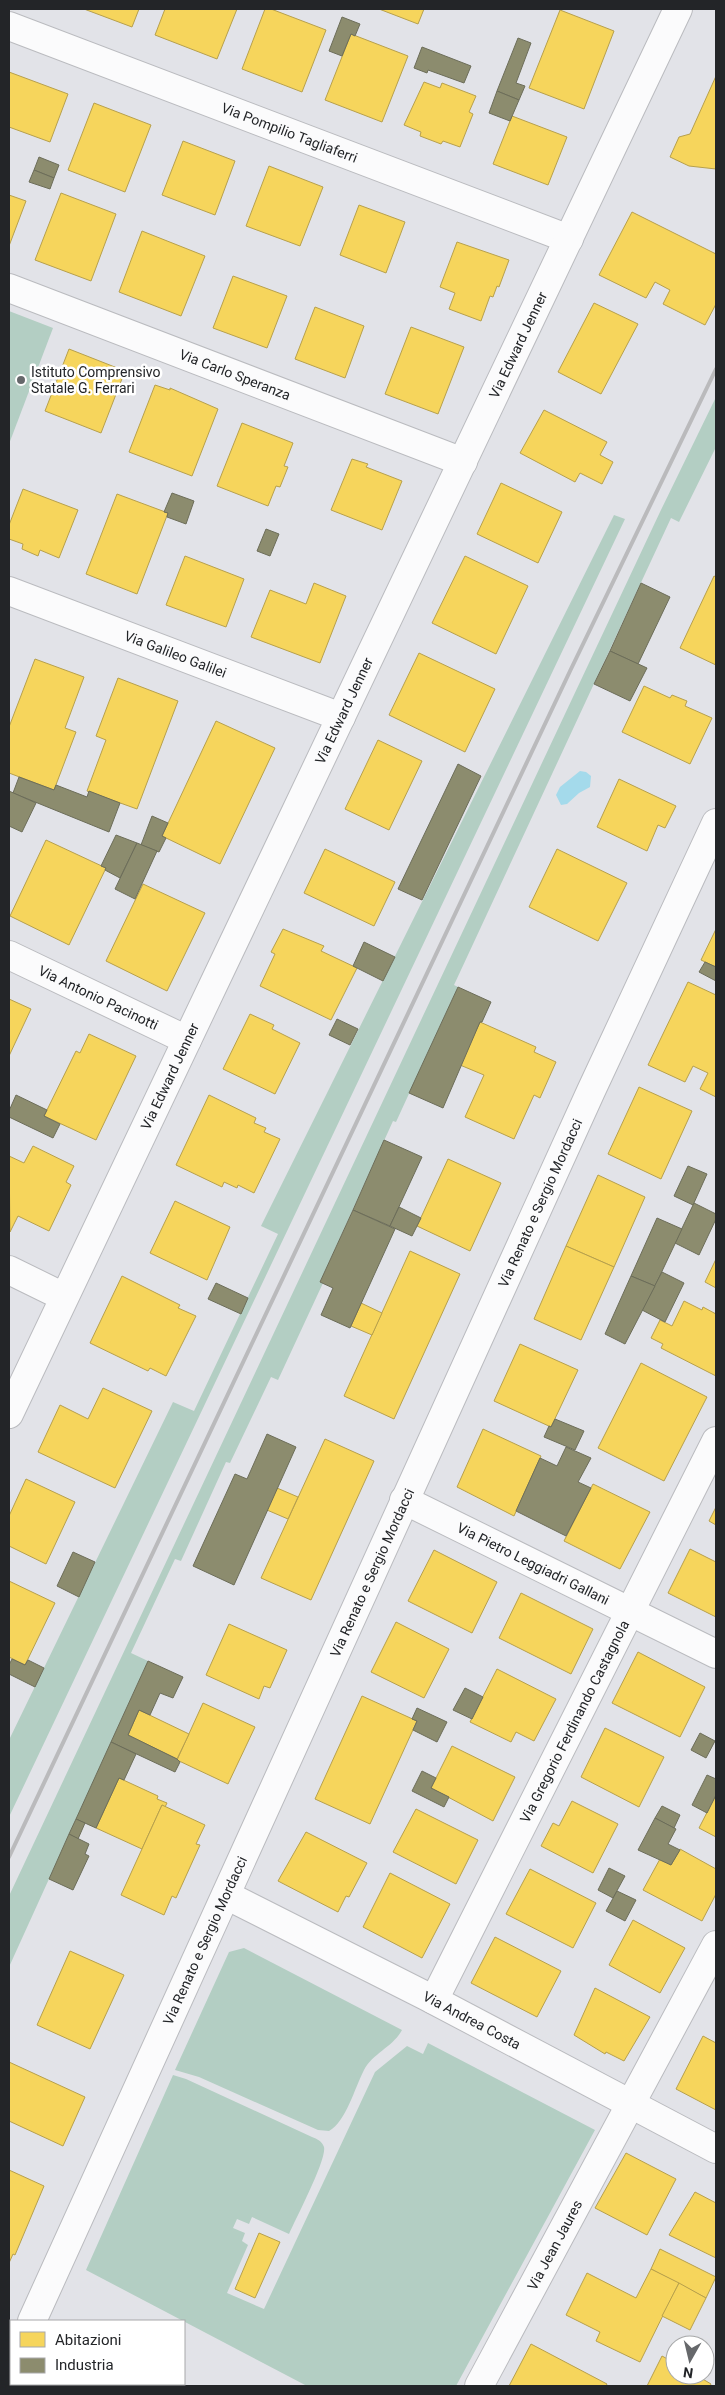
<svg xmlns="http://www.w3.org/2000/svg" width="725" height="2395" font-family="Roboto,sans-serif">
<style>
.green{fill:#b3cec3}
.water{fill:#a4daeb}
.homes{fill:#f6d55c;stroke:#b7a04c}
.industry{fill:#8c8c6e;stroke:#6c6d59}
.lines{fill:none;stroke-linecap:round;stroke-linejoin:round}
.minor-casing{stroke:#babbbf;stroke-width:30}
.minor{stroke:#fbfbfc;stroke-width:28}
.rail{stroke:#bababc;stroke-width:4}
.poi-dot{fill:#66686b;stroke:#fff;stroke-width:2}
.labels{text-anchor:middle;dominant-baseline:central;stroke-width:5;stroke-linejoin:round;paint-order:stroke}
.street-label{font-size:14px;fill:#232528;stroke:#fff}
.poi-label{font-size:14px;fill:#232528;stroke:#fff;text-anchor:start}
</style>
<rect width="100%" height="100%" fill="#e2e3e8"/>
<g class="green">
<path d="M9 311 53 328 9 444Z"/>
<path d="M716 397V447L679 522 671 518 454 985 458 987 396 1122 393 1121 320 1282 323 1283 278 1380 271 1377 230 1463 226 1462 181 1561 175 1559 131 1653 148 1661 9 1967V1896L660 512Z"/>
<path d="M614 515 625 519 9 1817V1740L173 1402 194 1411 278 1234 261 1226Z"/>
<path d="M244 1948 402 2030C393 2047 373 2053 364 2070 355 2087 346 2122 329 2131L318 2130 199 2077 175 2070 229 1952Z"/>
<path d="M428 2043 595 2130 456 2386H307L86 2270 173 2075 186 2079 312 2137C317 2139 322 2141 324 2147 327 2159 296 2218 289 2234L252 2217 249 2224 237 2219 233 2228 245 2233 242 2241 248 2245 227 2293 264 2309 375 2072 407 2046 423 2054Z"/>
</g>
<path class="water" d="M580 771 586 772 591 776 590 787 579 793 567 804 561 805 556 795 560 787Z"/>
<g class="homes">
<path d="M84 9H139L132 27Z"/>
<path d="M165 9H237L217 59 155 35Z"/>
<path d="M265 9H271L326 30 302 92 242 69Z"/>
<path d="M379 9H424L418 24Z"/>
<path d="M560 10 614 31 584 109 529 88Z"/>
<path d="M351 34 408 56 382 122 325 100Z"/>
<path d="M9 72 68 94 50 142 9 127Z"/>
<path d="M716 76V169L689 166 670 157 679 137 690 134Z"/>
<path d="M424 82 440 88 442 83 476 96 469 112 473 114 460 147 443 141 441 144 420 136 421 132 404 125Z"/>
<path d="M94 103 151 125 125 192 68 170Z"/>
<path d="M512 116 567 137 548 185 493 164Z"/>
<path d="M183 141 235 161 215 215 162 195Z"/>
<path d="M269 166 323 187 300 246 246 226Z"/>
<path d="M61 193 116 214 91 281 35 260Z"/>
<path d="M9 195 26 201 9 246Z"/>
<path d="M359 205 405 222 386 273 340 255Z"/>
<path d="M632 212 716 254V304L705 325 663 304 670 290 655 282 646 298 599 275Z"/>
<path d="M142 231 205 256 181 316 119 292Z"/>
<path d="M457 242 509 260 499 287 497 286 493 297 490 296 481 321 449 309 455 293 440 287Z"/>
<path d="M233 276 287 296 267 348 213 328Z"/>
<path d="M594 303 638 324 601 394 558 372Z"/>
<path d="M315 307 364 326 345 378 295 359Z"/>
<path d="M411 327 464 347 438 414 385 394Z"/>
<path d="M69 349 125 371 101 433 45 411Z"/>
<path d="M155 385 170 390V388L218 409 192 476 129 452Z"/>
<path d="M544 410 607 442 600 455 613 462 602 484 580 473 575 482 520 453Z"/>
<path d="M242 423 293 443 284 466 288 467 280 487 276 486 268 506 217 486Z"/>
<path d="M352 459 368 464 366 467 402 481 382 530 331 510Z"/>
<path d="M501 483 562 512 538 563 477 534Z"/>
<path d="M23 489 78 510 59 558 40 550 38 556 22 549 23 544 9 539V525Z"/>
<path d="M117 494 168 513 137 594 86 574Z"/>
<path d="M185 556 244 579 226 627 166 605Z"/>
<path d="M465 556 528 586 496 654 432 623Z"/>
<path d="M714 576 716 577V665L680 648Z"/>
<path d="M314 583 346 596 320 663 251 637 270 590 306 604Z"/>
<path d="M419 653 495 689 465 752 389 715Z"/>
<path d="M35 659 84 677 65 728 76 732 54 790 9 773V727Z"/>
<path d="M118 678 178 701 137 809 87 791 106 740 96 736Z"/>
<path d="M644 686 670 698 672 695 687 701 685 706 712 718 690 764 622 732Z"/>
<path d="M216 721 275 748 220 864 162 836Z"/>
<path d="M378 740 422 761 389 830 345 809Z"/>
<path d="M619 779 676 806 665 828 658 825 647 851 597 827Z"/>
<path d="M46 840 106 868 69 945 10 916Z"/>
<path d="M325 849 395 882 374 926 304 893Z"/>
<path d="M557 849 627 883 598 941 529 907Z"/>
<path d="M143 884 205 913 167 991 106 961Z"/>
<path d="M283 929 324 946 321 951 357 968 331 1020 260 986 275 954 271 952Z"/>
<path d="M716 929V967L701 960Z"/>
<path d="M688 982 716 995V1097L700 1089 708 1073 693 1066 685 1082 648 1065Z"/>
<path d="M9 999 31 1009 9 1056Z"/>
<path d="M250 1014 274 1025 272 1029 300 1043 275 1094 223 1069Z"/>
<path d="M480 1022 536 1047 534 1052 556 1062 540 1098 534 1095 514 1139 465 1117 484 1075 460 1065Z"/>
<path d="M89 1034 136 1056 96 1140 44 1116 76 1051 80 1053Z"/>
<path d="M639 1087 692 1111 661 1179 608 1154Z"/>
<path d="M209 1095 256 1118 254 1123 266 1128 264 1132 280 1139 254 1193 238 1185 237 1188 224 1182 222 1187 176 1165Z"/>
<path d="M33 1146 74 1166 66 1182 71 1185 49 1231 18 1216 10 1232 9 1156 24 1163Z"/>
<path d="M448 1159 501 1183 470 1251 417 1226Z"/>
<path d="M598 1175 645 1197 614 1267 566 1246Z"/>
<path d="M175 1201 230 1227 207 1280 150 1253Z"/>
<path d="M566 1246 614 1267 581 1340 534 1319Z"/>
<path d="M410 1251 460 1274 394 1419 344 1396Z"/>
<path d="M716 1259V1288L705 1282Z"/>
<path d="M122 1276 180 1305 178 1308 196 1316 166 1376 150 1368 148 1371 90 1343Z"/>
<path d="M684 1301 702 1310 703 1307 716 1314V1376L661 1348 663 1344 651 1338 660 1320 672 1326Z"/>
<path d="M361 1303 382 1313 372 1335 351 1326Z"/>
<path d="M520 1344 578 1370 551 1427 494 1401Z"/>
<path d="M641 1363 707 1397 664 1481 598 1448Z"/>
<path d="M103 1388 152 1411 115 1488 38 1452 60 1405 88 1419Z"/>
<path d="M483 1429 541 1456 514 1516 457 1487Z"/>
<path d="M325 1439 374 1461 311 1600 261 1578Z"/>
<path d="M26 1479 75 1502 46 1564 9 1546V1516Z"/>
<path d="M593 1484 650 1512 620 1569 564 1541Z"/>
<path d="M277 1488 298 1497 288 1519 267 1510Z"/>
<path d="M716 1507V1525L709 1521Z"/>
<path d="M690 1549 716 1562V1617L668 1593Z"/>
<path d="M434 1550 497 1582 472 1633 408 1601Z"/>
<path d="M9 1581 55 1603 25 1665 9 1657Z"/>
<path d="M521 1593 593 1629 571 1674 499 1638Z"/>
<path d="M396 1622 449 1649 424 1698 371 1672Z"/>
<path d="M229 1624 287 1650 270 1688 264 1686 259 1699 206 1675Z"/>
<path d="M638 1652 705 1687 680 1737 612 1703Z"/>
<path d="M497 1669 556 1699 534 1741 516 1732 511 1742 470 1722Z"/>
<path d="M362 1696 417 1721 370 1824 315 1799Z"/>
<path d="M203 1703 255 1727 228 1784 177 1760Z"/>
<path d="M139 1710 189 1734 177 1759 128 1735Z"/>
<path d="M605 1728 664 1757 639 1807 581 1777Z"/>
<path d="M452 1746 515 1777 493 1821 431 1788Z"/>
<path d="M119 1778 158 1796 157 1799 167 1803 165 1807 162 1805 142 1849 96 1828Z"/>
<path d="M716 1795V1837L699 1828Z"/>
<path d="M572 1801 618 1824 593 1873 541 1846 553 1823 559 1826Z"/>
<path d="M162 1805 205 1825 196 1844 200 1845 176 1898 172 1896 164 1915 121 1895Z"/>
<path d="M416 1809 478 1840 456 1884 393 1852Z"/>
<path d="M306 1832 367 1863 349 1897 346 1896 338 1912 278 1881Z"/>
<path d="M680 1849 716 1869V1894L702 1921 643 1890 660 1859 671 1865Z"/>
<path d="M530 1869 596 1903 573 1948 506 1914Z"/>
<path d="M390 1873 450 1904 422 1958 363 1927Z"/>
<path d="M633 1920 685 1948 660 1993 609 1965Z"/>
<path d="M495 1937 561 1971 537 2017 471 1983Z"/>
<path d="M70 1951 124 1975 90 2049 37 2025Z"/>
<path d="M595 1988 650 2017 624 2061 606 2052 605 2054 574 2035Z"/>
<path d="M703 2036 716 2043V2110L676 2089Z"/>
<path d="M9 2062 85 2097 63 2146 9 2121Z"/>
<path d="M626 2153 676 2179 647 2235 595 2208Z"/>
<path d="M9 2170 44 2186 15 2255 13 2254 9 2263Z"/>
<path d="M695 2192 716 2203V2258L669 2235Z"/>
<path d="M259 2233 280 2242 255 2298 235 2289Z"/>
<path d="M660 2249 716 2277 706 2298 651 2269Z"/>
<path d="M651 2269 679 2283 640 2362 596 2341 600 2332 566 2315 587 2273 636 2298Z"/>
<path d="M679 2283 706 2298 690 2330 662 2316Z"/>
<path d="M531 2344 607 2384 606 2386H509Z"/>
<path d="M662 2356 675 2363V2375H696L711 2384 710 2386H647Z"/>
</g>
<g class="industry">
<path d="M342 17 360 24 355 36 351 34 342 56 329 51Z"/>
<path d="M518 38 531 43 516 83 525 86 519 100 497 91Z"/>
<path d="M422 47 471 66 464 83 428 70 427 73 414 68Z"/>
<path d="M497 91 519 100 510 121 489 113Z"/>
<path d="M39 157 59 165 54 178 34 170Z"/>
<path d="M34 170 54 178 50 189 29 182Z"/>
<path d="M172 493 194 501 186 524 167 517 168 513 164 512Z"/>
<path d="M266 529 279 534 270 556 257 551Z"/>
<path d="M641 583 670 597 638 664 610 651Z"/>
<path d="M610 651 647 668 630 701 594 684Z"/>
<path d="M458 764 481 776 422 900 398 889Z"/>
<path d="M19 777 54 790 56 785 87 797 89 791 120 803 109 832 13 793Z"/>
<path d="M9 791 36 803 22 832 9 826Z"/>
<path d="M152 816 168 823 162 836 166 838 159 852 141 845Z"/>
<path d="M116 835 137 843 120 878 105 870 106 868 101 866Z"/>
<path d="M137 843 157 851 135 899 115 889Z"/>
<path d="M364 942 395 957 383 981 353 966Z"/>
<path d="M705 962 716 967V981L699 972Z"/>
<path d="M458 987 491 1002 482 1022H480L443 1108 409 1093Z"/>
<path d="M337 1019 358 1029 350 1045 329 1035Z"/>
<path d="M16 1095 47 1110 44 1116 60 1124 53 1138 9 1117V1111Z"/>
<path d="M384 1140 422 1157 390 1226 353 1210Z"/>
<path d="M688 1166 707 1174 693 1205 674 1196Z"/>
<path d="M694 1203 716 1214V1219L699 1255 675 1243Z"/>
<path d="M399 1207 421 1218 412 1236 390 1226Z"/>
<path d="M353 1210 395 1229 350 1328 321 1315 333 1288 320 1282Z"/>
<path d="M657 1218 682 1229 655 1286 631 1276Z"/>
<path d="M662 1272 684 1283 665 1322 642 1310Z"/>
<path d="M631 1276 655 1286 625 1344 605 1334Z"/>
<path d="M216 1283 248 1298 241 1314 208 1299Z"/>
<path d="M555 1419 584 1431 575 1450 544 1437 549 1426 551 1427Z"/>
<path d="M267 1434 296 1447 234 1585 193 1566 235 1474 247 1479Z"/>
<path d="M566 1447 591 1458 578 1482 591 1488 566 1536 516 1511 540 1458 557 1466Z"/>
<path d="M73 1552 95 1562 79 1597 57 1586Z"/>
<path d="M12 1659 25 1665 28 1660 44 1668 35 1687 9 1674V1665Z"/>
<path d="M148 1661 183 1677 173 1698 160 1693 150 1715 139 1710 128 1735 177 1759 180 1762 175 1772 111 1742Z"/>
<path d="M465 1688 483 1697 472 1719 453 1710Z"/>
<path d="M417 1708 447 1722 437 1742 413 1730 417 1721 412 1719Z"/>
<path d="M700 1733 715 1741 706 1758 691 1750Z"/>
<path d="M111 1742 136 1754 124 1780 119 1778 96 1828 76 1819Z"/>
<path d="M422 1771 436 1778 431 1788 449 1797 444 1807 412 1791Z"/>
<path d="M707 1775 716 1779V1795L707 1813 692 1805Z"/>
<path d="M662 1806 680 1815 674 1828 655 1818Z"/>
<path d="M655 1818 676 1829 668 1844 680 1850 671 1865 638 1850Z"/>
<path d="M76 1819 85 1823 78 1839 69 1834Z"/>
<path d="M69 1834 89 1844 85 1854 89 1856 73 1890 49 1879Z"/>
<path d="M609 1868 625 1876 613 1898 598 1890Z"/>
<path d="M617 1891 636 1900 625 1921 606 1911Z"/>
</g>
<g class="lines">
<g class="minor-casing">
<g id="minor">
<path id="s1" d="M9 26 569 239"/>
<path id="s2" d="M9 288 463 462"/>
<path id="s3" d="M9 591 341 717"/>
<path id="s4" d="M9 955 187 1040"/>
<path d="M9 1270 64 1297"/>
<path id="s5" d="M9 1414 678 9"/>
<path id="s6" d="M404 1500 716 1654"/>
<path id="s7" d="M226 1895 426 1996 716 2149"/>
<path id="s8" d="M434 2000 716 1441"/>
<path id="s9" d="M32 2321 591 1091 716 823"/>
<path d="M9 2371 11 2366"/>
<path id="s10" d="M479 2386 716 1945"/>
</g>
</g>
<use href="#minor" class="minor"/>
<path class="rail" d="M9 1857 571 669 716 369"/>
</g>
<circle class="poi-dot" cx="21" cy="380" r="5"/>
<g class="labels">
<g class="street-label">
<text stroke="none"><textPath href="#s1" startOffset="300">Via Pompilio Tagliaferri</textPath></text>
<text stroke="none"><textPath href="#s5" startOffset="1184">Via Edward Jenner</textPath></text>
<text stroke="none"><textPath href="#s2" startOffset="242">Via Carlo Speranza</textPath></text>
<text stroke="none"><textPath href="#s3" startOffset="178">Via Galileo Galilei</textPath></text>
<text stroke="none"><textPath href="#s5" startOffset="779">Via Edward Jenner</textPath></text>
<text stroke="none"><textPath href="#s4" startOffset="99">Via Antonio Pacinotti</textPath></text>
<text stroke="none"><textPath href="#s5" startOffset="374">Via Edward Jenner</textPath></text>
<text stroke="none"><textPath href="#s9" startOffset="1228">Via Renato e Sergio Mordacci</textPath></text>
<text stroke="none"><textPath href="#s6" startOffset="144">Via Pietro Leggiadri Gallani</textPath></text>
<text stroke="none"><textPath href="#s9" startOffset="822">Via Renato e Sergio Mordacci</textPath></text>
<text stroke="none"><textPath href="#s8" startOffset="312">Via Gregorio Ferdinando Castagnola</textPath></text>
<text stroke="none"><textPath href="#s9" startOffset="418">Via Renato e Sergio Mordacci</textPath></text>
<text stroke="none"><textPath href="#s7" startOffset="276">Via Andrea Costa</textPath></text>
<text stroke="none"><textPath href="#s10" startOffset="160">Via Jean Jaures</textPath></text>
</g>
<g class="poi-label">
<text x="31" y="372">Istituto Comprensivo<tspan x="31" dy="16">Statale G. Ferrari</tspan></text>
</g>
</g>
<rect width="725" height="2395" fill="none" stroke="#232528" stroke-width="20"/>
<rect x="10" y="2320" width="175" height="65" fill="#ffffff" stroke="#a7a8a9"/>
<rect x="20" y="2332" width="25" height="15" fill="#f6d55c" stroke="#a7a8a9"/>
<text x="55" y="2345" font-size="15" fill="#232528">Abitazioni</text>
<rect x="20" y="2358" width="25" height="15" fill="#8c8c6e" stroke="#a7a8a9"/>
<text x="55" y="2370" font-size="15" fill="#232528">Industria</text>
<g transform="translate(690 2360) rotate(188)"><circle r="24" fill="#ffffff" stroke="#a7a8a9"/>
<path d="M0-4L9 19L0 12L-9 19Z" fill="#66686b"/>
<text y="-8" font-size="14" font-weight="bold" text-anchor="middle" fill="#232528">N</text>
</g>
</svg>
